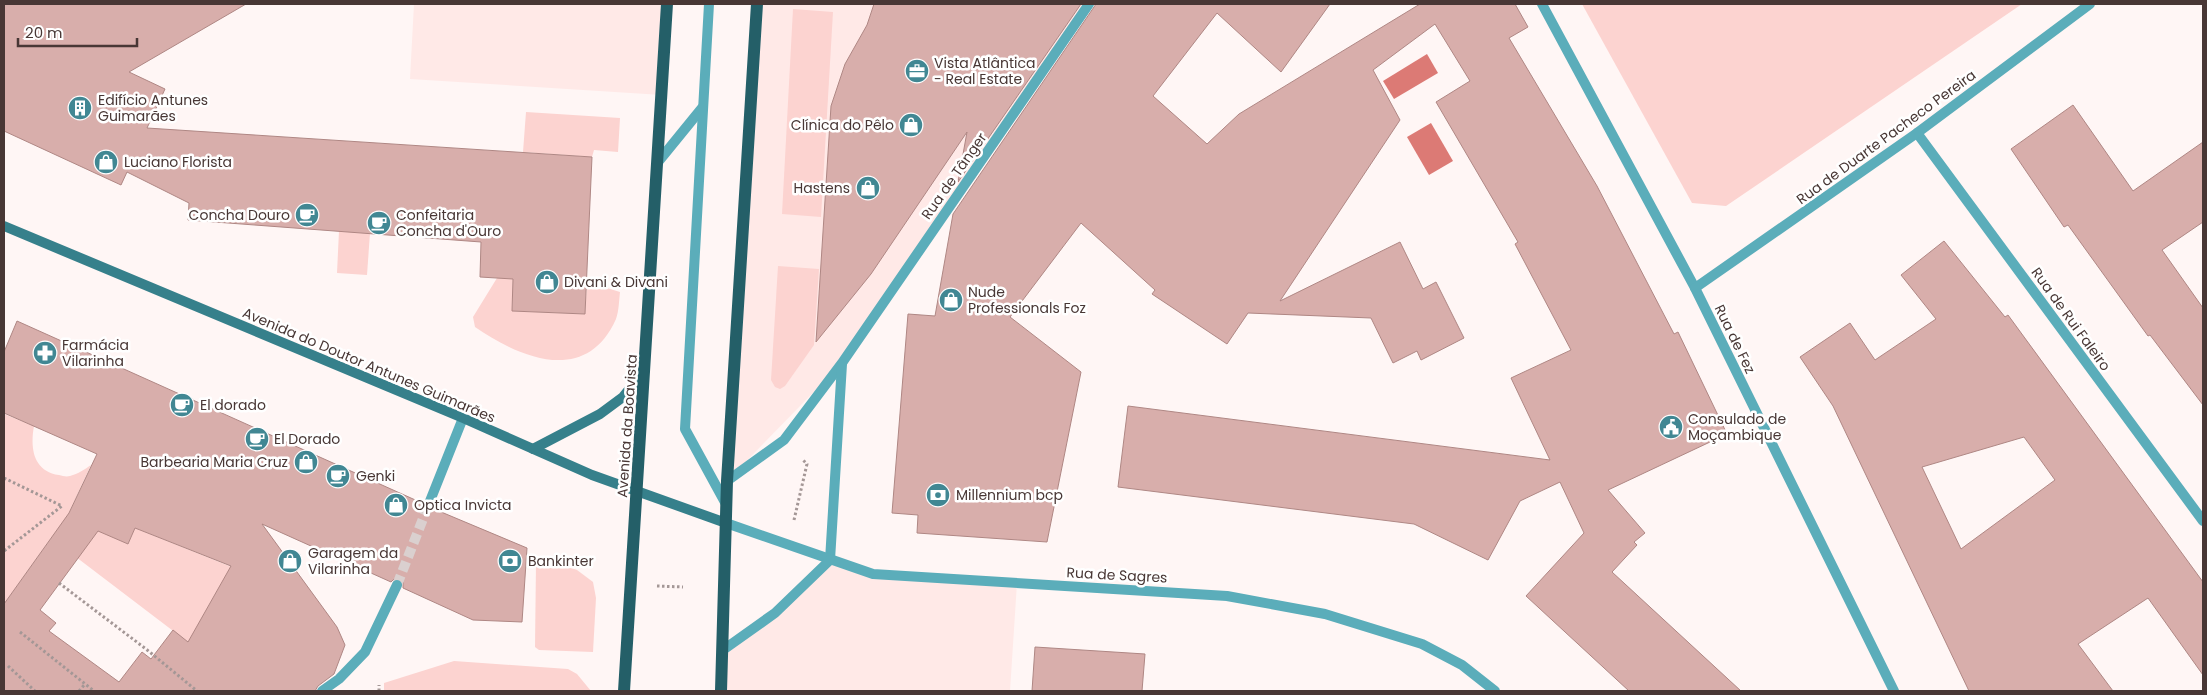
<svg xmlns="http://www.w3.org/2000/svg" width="2207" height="695" font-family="Poppins,sans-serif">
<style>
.built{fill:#ffe9e7}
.green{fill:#fcd3d0}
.water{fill:#dc7a75}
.building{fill:#d8aeab;stroke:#af8784;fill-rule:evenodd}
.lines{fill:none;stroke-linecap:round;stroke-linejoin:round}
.tertiary-tunnel{stroke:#dad0cf;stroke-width:10;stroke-dasharray:10 5;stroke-linecap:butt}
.path{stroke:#a49796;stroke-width:3;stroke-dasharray:2.5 2.5;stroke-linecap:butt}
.service{stroke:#5badba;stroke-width:10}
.minor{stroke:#5badba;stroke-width:10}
.tertiary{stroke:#5badba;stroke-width:10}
.secondary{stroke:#36808b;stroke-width:10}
.primary{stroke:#245f68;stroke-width:12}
.labels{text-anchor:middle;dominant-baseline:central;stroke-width:5;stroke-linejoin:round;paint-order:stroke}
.poi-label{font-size:14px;fill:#483735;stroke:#fff;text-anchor:start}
.street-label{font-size:14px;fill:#483735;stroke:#fff}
</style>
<rect width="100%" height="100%" fill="#fff6f5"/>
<g class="built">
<path d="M414 4H667L662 95 410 79Z"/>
<path d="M757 4H1089L842 363 727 481Z"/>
<path d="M830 560 873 574 1017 583 1010 691H721L723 650 759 623Z"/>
</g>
<g class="green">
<path d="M1582 4H2022L1726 206 1692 203Z"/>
<path d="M793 9 833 12 821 217 782 214Z"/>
<path d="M526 112 620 118 618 152 594 150 592 157 523 152Z"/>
<path d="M339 231 370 233 367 275 337 273Z"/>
<path d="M778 266 819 269 814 345 785 386 780 389 775 387 771 380Z"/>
<path d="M497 278H513L512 311 585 314 587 282 620 292C619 300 619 311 616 319 586 386 520 358 475 327L473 317Z"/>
<path d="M4 414 34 426C30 448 33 471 59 475 63 476 66 477 70 476 78 474 85 469 91 465L67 517 128 544 135 528 289 590 265 608 220 586 207 609 210 659 51 538 4 604Z"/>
<path d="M538 557H543L577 570 593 582 596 598 593 652 539 650 535 647 536 563Z"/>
<path d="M454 661 568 669 577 674 591 691H384V683Z"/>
</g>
<g class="water">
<path d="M1427 54 1438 73 1394 99 1383 81Z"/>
<path d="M1431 123 1453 161 1429 175 1407 137Z"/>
</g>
<g class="building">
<path d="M4 4H246L129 72 165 89 147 128 592 157 585 314 512 311 513 279 480 277 481 242 188 220 189 203 127 172 121 185 4 131Z"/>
<path d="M874 4H1081L958 182 967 132 871 274 816 342 831 106 845 64 867 25Z"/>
<path d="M1096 4H1330L1281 72 1217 13 1153 96 1207 144 1239 114 1420 4H1515L1528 27 1509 38 1597 186 1674 334 1678 332 1727 434 1608 490 1645 533 1634 542 1637 545 1612 572 1741 691H1629L1526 596 1584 533 1560 482 1520 501 1488 560 1414 524 1118 487 1128 406 1550 460 1511 378 1571 350 1515 244 1518 242 1436 102 1470 81 1435 24 1373 70 1400 120 1280 301 1400 242 1423 289 1436 282 1464 338 1421 360 1417 351 1393 363 1371 318 1248 313 1227 344 1152 294 1155 290 1081 223 1010 317 1081 372 1047 542 917 533 918 515 892 513 908 314 935 316 953 214Z"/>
<path d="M2073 105 2133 191 2203 142V222L2162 250 2203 308V405L2150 335 2148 336 2068 225 2064 227 2011 149Z"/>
<path d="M1944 241 2005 317 2008 315 2203 582V675L2148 598 2078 644 2113 691H1969L1833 406 1800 357 1850 323 1875 360 1936 319 1901 275ZM2024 437 2055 480 1961 549 1922 467Z"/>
<path d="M17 321 422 503 421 507 425 512 429 513 434 509 527 548 522 622 473 620 403 588V582L400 579H394L391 582 262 524 337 627 345 645 334 674 318 686 315 691H4V604L69 513 97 454 4 413V352ZM135 528 231 566 188 642 173 630 151 659 142 652 119 682 49 631 56 623 40 610 98 531 128 544Z"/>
<path d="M1035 647 1145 654 1142 691H1032Z"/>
</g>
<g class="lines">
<path class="tertiary-tunnel" d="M397 585 428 506"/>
<g class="path">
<path d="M4 478 62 506 4 551"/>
<path d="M794 520 807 464 802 459"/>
<path d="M59 583 146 649 197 691"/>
<path d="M657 586 683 587"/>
<path d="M20 632 94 691"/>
<path d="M8 666 35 691"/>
<path d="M79 691 85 684"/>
<path d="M379 691V685"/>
</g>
<g class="service">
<path d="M709 4 685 429 726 504"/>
<path d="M658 162 702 108"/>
</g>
<g class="minor">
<path d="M1542 4 1695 288 1894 691"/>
<path d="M1917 133 2203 521"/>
<path d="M1695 288 1917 133 2090 4"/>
<path d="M727 481 784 440 842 363 1089 4"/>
<path d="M830 560 842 364"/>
</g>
<g class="tertiary">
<path d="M428 506 463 418"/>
<path d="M726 523 873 574 1227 596 1325 614 1422 644 1462 665 1495 691"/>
<path d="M723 650 775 613 830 560"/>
<path d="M322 691 339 679 365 652 397 585"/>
</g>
<g class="secondary">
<path d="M4 226 463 418 592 475 726 523"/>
<path d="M533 449 600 414 623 397 645 370"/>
</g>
<g class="primary">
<path d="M624 691 667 4"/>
<path d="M721 691 727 481 757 4"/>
</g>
</g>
<defs>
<g id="office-disc" transform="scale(1.25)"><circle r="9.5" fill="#418793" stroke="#fff"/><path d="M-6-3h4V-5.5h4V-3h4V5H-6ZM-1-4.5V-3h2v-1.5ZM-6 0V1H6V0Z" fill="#fff"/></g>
<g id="building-disc" transform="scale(1.25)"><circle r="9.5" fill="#418793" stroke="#fff"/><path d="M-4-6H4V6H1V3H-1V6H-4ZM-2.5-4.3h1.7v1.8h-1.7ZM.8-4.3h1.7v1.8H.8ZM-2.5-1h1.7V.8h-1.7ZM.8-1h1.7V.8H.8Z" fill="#fff"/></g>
<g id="shop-disc" transform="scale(1.25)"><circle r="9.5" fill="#418793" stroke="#fff"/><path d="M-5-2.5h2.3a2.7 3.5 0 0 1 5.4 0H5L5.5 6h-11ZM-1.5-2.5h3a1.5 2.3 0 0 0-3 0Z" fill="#fff"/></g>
<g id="cafe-disc" transform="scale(1.25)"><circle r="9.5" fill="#418793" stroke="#fff"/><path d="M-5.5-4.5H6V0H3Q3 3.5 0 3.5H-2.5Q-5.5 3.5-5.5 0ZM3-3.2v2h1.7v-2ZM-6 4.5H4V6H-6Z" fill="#fff"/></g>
<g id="pharmacy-disc" transform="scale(1.25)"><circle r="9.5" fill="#418793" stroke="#fff"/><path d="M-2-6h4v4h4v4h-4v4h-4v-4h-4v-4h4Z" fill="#fff"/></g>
<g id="civic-disc" transform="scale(1.25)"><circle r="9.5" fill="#418793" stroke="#fff"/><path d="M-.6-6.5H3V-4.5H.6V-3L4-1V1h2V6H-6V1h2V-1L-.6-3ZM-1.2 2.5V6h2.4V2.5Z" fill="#fff"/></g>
<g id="bank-disc" transform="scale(1.25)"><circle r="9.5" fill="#418793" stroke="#fff"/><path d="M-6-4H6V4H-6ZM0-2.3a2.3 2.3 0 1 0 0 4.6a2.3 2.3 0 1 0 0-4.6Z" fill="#fff"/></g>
</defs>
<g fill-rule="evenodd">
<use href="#office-disc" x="917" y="71"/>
<use href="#building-disc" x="80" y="108"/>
<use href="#shop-disc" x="911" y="125"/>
<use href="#shop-disc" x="106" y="162"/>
<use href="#shop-disc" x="868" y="188"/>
<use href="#cafe-disc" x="307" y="215"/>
<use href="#cafe-disc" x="379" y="223"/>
<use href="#shop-disc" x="547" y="282"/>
<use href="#shop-disc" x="951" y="300"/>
<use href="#pharmacy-disc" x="45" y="353"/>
<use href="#cafe-disc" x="182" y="405"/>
<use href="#civic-disc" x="1671" y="427"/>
<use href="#cafe-disc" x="257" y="439"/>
<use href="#shop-disc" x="306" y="462"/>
<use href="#cafe-disc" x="338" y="476"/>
<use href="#bank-disc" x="938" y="495"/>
<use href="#shop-disc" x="396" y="505"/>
<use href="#shop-disc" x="290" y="561"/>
<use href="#bank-disc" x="510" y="561"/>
</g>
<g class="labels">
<g class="poi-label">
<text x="934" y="63">Vista Atlântica<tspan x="934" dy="16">- Real Estate</tspan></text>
<text x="98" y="100">Edifício Antunes<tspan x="98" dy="16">Guimarães</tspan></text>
<text x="894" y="125" text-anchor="end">Clínica do Pêlo</text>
<text x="124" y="162">Luciano Florista</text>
<text x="850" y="188" text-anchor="end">Hastens</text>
<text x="290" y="215" text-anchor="end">Concha Douro</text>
<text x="396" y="215">Confeitaria<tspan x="396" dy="16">Concha d'Ouro</tspan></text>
<text x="564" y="282">Divani &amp; Divani</text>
<text x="968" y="292">Nude<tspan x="968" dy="16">Professionals Foz</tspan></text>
<text x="62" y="345">Farmácia<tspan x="62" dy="16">Vilarinha</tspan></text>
<text x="200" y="405">El dorado</text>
<text x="1688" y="419">Consulado de<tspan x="1688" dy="16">Moçambique</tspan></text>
<text x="274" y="439">El Dorado</text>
<text x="288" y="462" text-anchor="end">Barbearia Maria Cruz</text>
<text x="356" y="476">Genki</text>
<text x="956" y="495">Millennium bcp</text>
<text x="414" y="505">Optica Invicta</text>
<text x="308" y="553">Garagem da<tspan x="308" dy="16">Vilarinha</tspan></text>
<text x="528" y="561">Bankinter</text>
</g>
<g class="street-label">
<text transform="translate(1886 137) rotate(-36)">Rua de Duarte Pacheco Pereira</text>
<text transform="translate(954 176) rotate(-55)">Rua de Tânger</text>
<text transform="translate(2071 319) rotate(54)">Rua de Rui Faleiro</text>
<text transform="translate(1735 339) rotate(64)">Rua de Fez</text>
<text transform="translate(369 365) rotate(23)">Avenida do Doutor Antunes Guimarães</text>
<text transform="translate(627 426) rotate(-86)">Avenida da Boavista</text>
<text transform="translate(1117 575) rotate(3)">Rua de Sagres</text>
</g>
</g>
<rect width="2207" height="695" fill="none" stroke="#483735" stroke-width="10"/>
<path d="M18 38v8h119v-8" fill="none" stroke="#483735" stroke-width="2.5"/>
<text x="25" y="38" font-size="15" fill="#483735" stroke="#ffffff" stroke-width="4" paint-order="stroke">20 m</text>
</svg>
